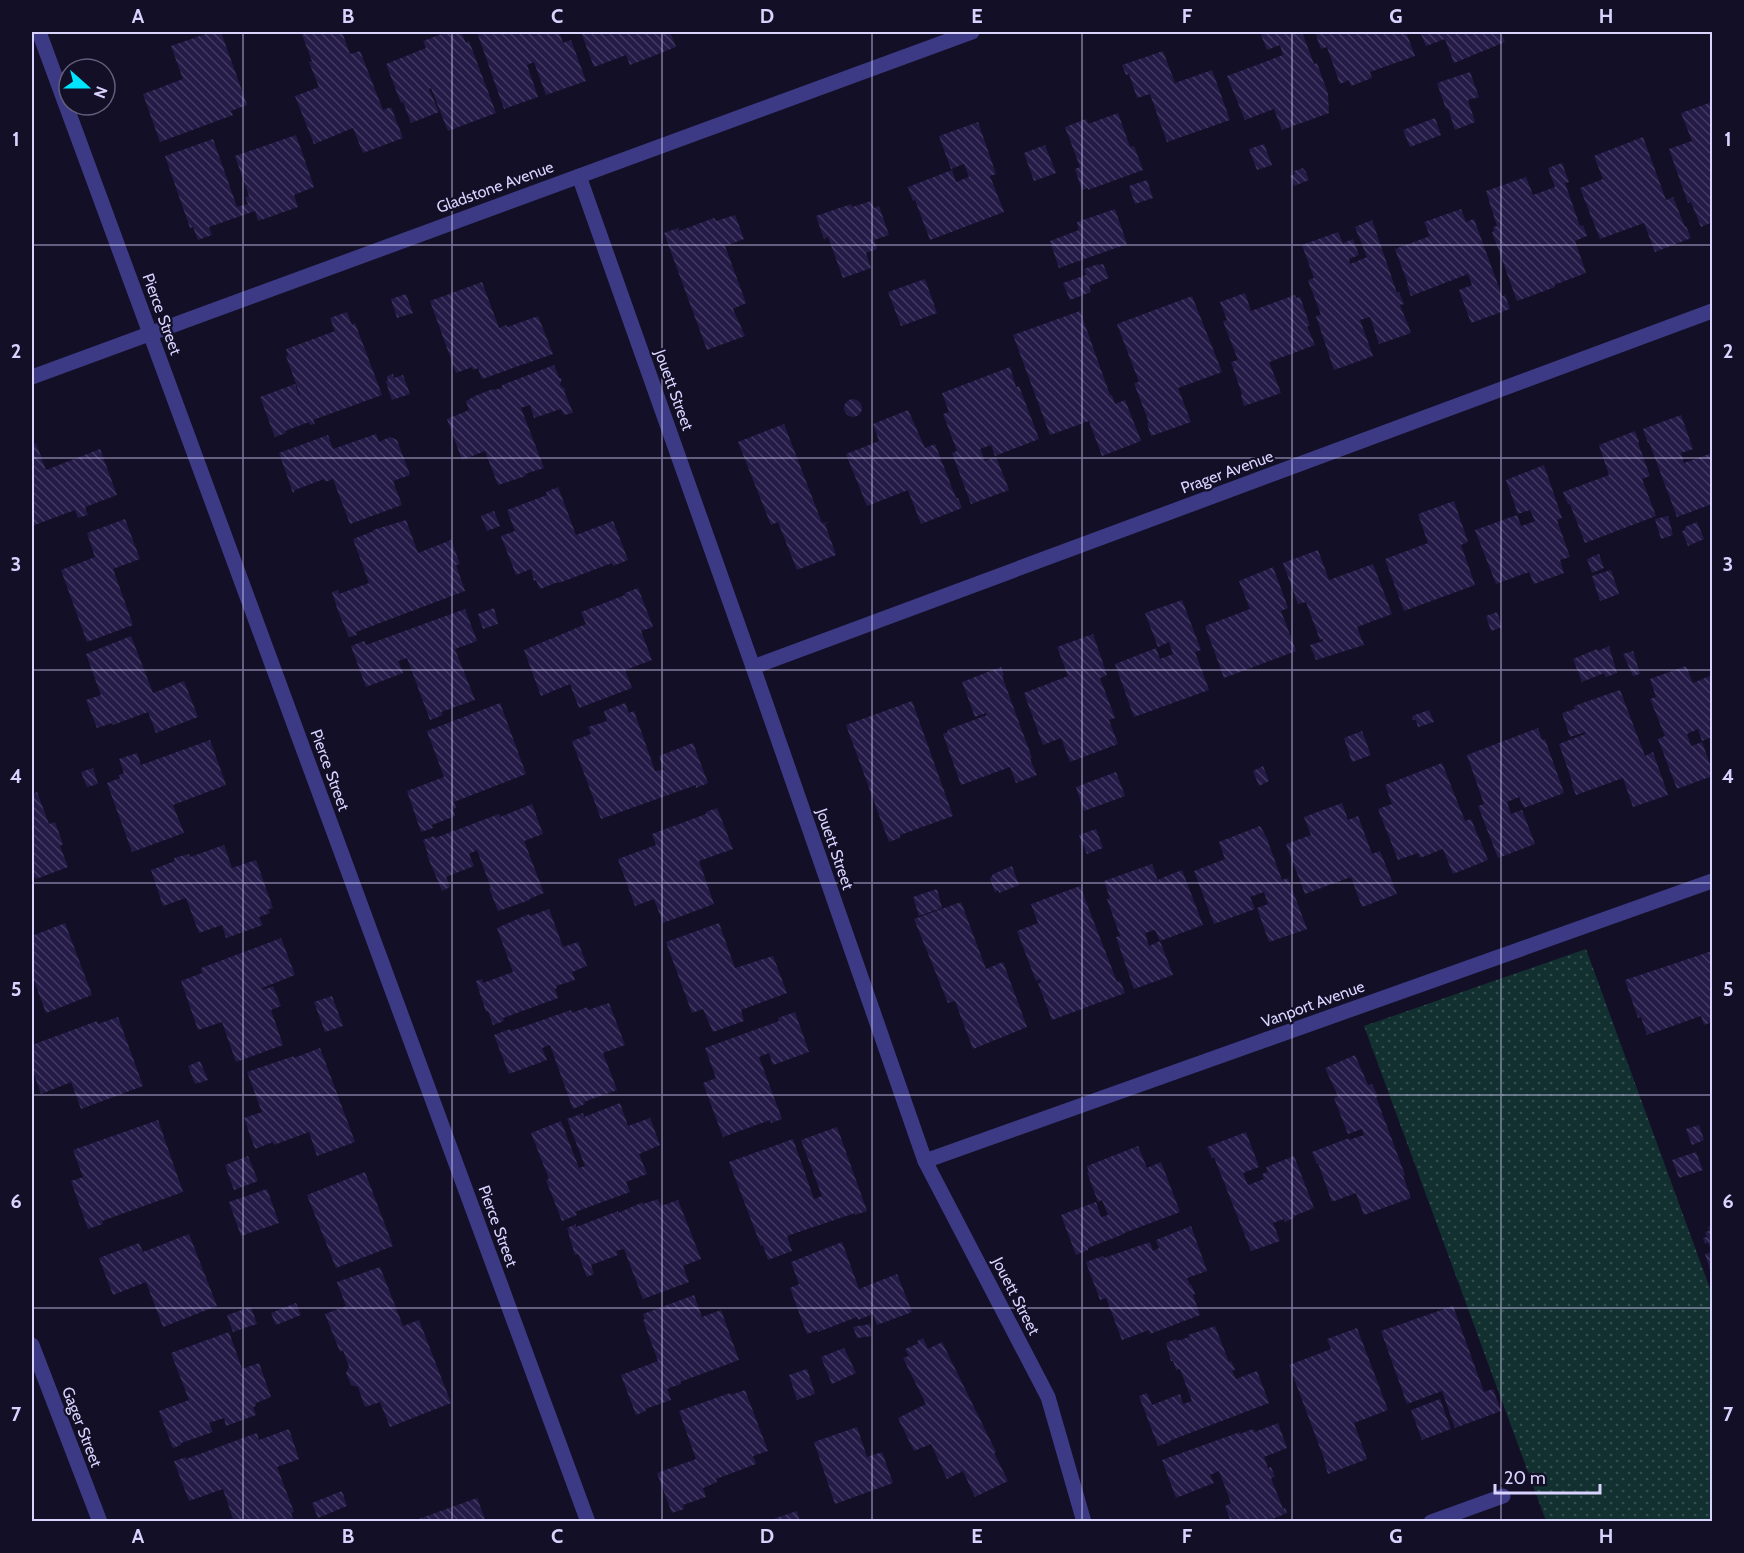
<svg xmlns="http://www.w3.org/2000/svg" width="1744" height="1553" font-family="Cabin,sans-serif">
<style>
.grass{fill:url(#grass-dots)}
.building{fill:url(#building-back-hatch)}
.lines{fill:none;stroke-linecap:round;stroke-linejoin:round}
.street{stroke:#3d3a85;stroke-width:15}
.grid{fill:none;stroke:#d9d4ff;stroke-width:1.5;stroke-opacity:0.55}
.labels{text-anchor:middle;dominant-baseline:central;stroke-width:4.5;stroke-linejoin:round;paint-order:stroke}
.street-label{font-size:16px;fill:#d9d4ff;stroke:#130f26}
.neatline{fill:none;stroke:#d9d4ff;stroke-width:2}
.grid-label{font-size:20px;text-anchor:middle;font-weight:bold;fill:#d9d4ff}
</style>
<defs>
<pattern id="grass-dots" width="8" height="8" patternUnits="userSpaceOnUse" patternTransform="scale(1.5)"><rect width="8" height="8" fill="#12302f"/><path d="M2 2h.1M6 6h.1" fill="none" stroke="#344d4e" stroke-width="1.8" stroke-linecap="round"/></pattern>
<pattern id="building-back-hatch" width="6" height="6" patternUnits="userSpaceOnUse" patternTransform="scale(1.5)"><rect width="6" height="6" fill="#241b47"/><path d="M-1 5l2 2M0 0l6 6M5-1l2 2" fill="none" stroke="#433b63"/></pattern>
</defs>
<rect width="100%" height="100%" fill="#130f26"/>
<path class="grass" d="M1586 949 1712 1294V1521H1546L1364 1026Z"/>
<g class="building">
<path d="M211 32H221L247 105 231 111 233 115 160 142 143 94 183 79 171 46Z"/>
<path d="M301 32H342L350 54 360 51 383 110 391 107 403 138 363 153 353 128 314 144 295 96 319 87 309 62 312 61Z"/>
<path d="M447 32H461L466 43 469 41 496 113 448 131 431 88 429 89 439 112 411 123 403 102 401 103 386 64 426 48 423 41Z"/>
<path d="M477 32H559L563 43 571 40 586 81 546 95 534 62 527 65 538 97 504 109Z"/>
<path d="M581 32H670L676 47 630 65 626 55 594 67Z"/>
<path d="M1260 32H1302L1314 64 1317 63 1328 94 1329 113 1282 130 1274 109 1245 120 1227 76 1283 55 1280 45 1267 50Z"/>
<path d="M1315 32H1406L1415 56 1370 72 1372 78 1351 86 1349 80 1340 84 1327 47 1321 49Z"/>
<path d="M1420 32H1500L1505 42 1454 63 1445 39 1426 46Z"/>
<path d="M1163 51 1175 83 1212 70 1230 120 1167 142 1150 94 1137 98 1129 74 1126 75 1122 65Z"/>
<path d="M1470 72 1479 97 1468 100 1475 122 1455 130 1448 108 1446 109 1437 83Z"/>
<path d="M1712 102V222L1701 227 1691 202 1688 203 1669 149 1692 141 1681 113Z"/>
<path d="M1118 113 1130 147 1134 146 1143 170 1088 190V188L1082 190 1075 169 1080 167 1065 127 1086 119 1088 124Z"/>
<path d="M1435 118 1441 135 1410 147 1403 130Z"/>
<path d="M978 122 996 174 990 176 1004 212 930 240 915 200 913 201 908 187 952 170 956 182 969 177 964 164 951 169 939 136Z"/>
<path d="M296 135 314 187 294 195 298 207 258 221 255 211 209 227 212 235 198 240 193 227 190 228 165 156 213 139 237 207 248 204 245 197 249 196 235 156Z"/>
<path d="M1643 137 1666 200 1673 197 1685 227 1686 226 1691 238 1655 252 1644 223 1600 239 1580 188 1603 179 1594 156Z"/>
<path d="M1264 144 1272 165 1257 170 1249 149Z"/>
<path d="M1045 145 1056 173 1034 181 1024 153Z"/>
<path d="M1562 163 1569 182 1565 183 1580 226 1583 225 1587 236 1575 241 1586 273 1554 285 1555 287 1517 301 1492 232 1494 231 1493 227 1497 226 1486 191 1526 177 1533 195 1555 187 1548 168Z"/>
<path d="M1303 168 1304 171 1305 170 1309 180 1294 186 1290 176 1295 174 1294 171Z"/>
<path d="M1147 180 1153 198 1135 204 1129 186Z"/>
<path d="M871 201 874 208 879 206 889 235 874 240 877 249 866 253 871 268 843 278 828 237 824 239 816 216 851 204 852 207Z"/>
<path d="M1115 209 1127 244 1059 268 1050 241 1079 230 1077 222Z"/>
<path d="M1461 209 1466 222 1474 219 1502 296 1505 295 1510 309 1471 323 1459 290 1472 285 1468 274 1411 296 1407 285 1408 284 1395 249 1430 236 1424 222Z"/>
<path d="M735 215 744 239 725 246 746 303 733 309 745 336 707 350 664 233 678 228 679 231 714 218 716 221Z"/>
<path d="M1372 220 1397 293 1399 292 1404 304 1400 305 1411 333 1379 344 1370 317 1360 320 1373 356 1334 370 1316 316 1321 315 1308 280 1314 278 1302 245 1338 232 1343 243 1353 239 1359 255 1349 259 1350 264 1367 257 1355 227Z"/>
<path d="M1098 264 1099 265 1103 264 1109 278 1089 286 1091 292 1070 300 1063 283 1086 275 1084 269Z"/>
<path d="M925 279 937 313 901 326 888 292Z"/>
<path d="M482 282 499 328 506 325 507 327 538 316 553 354 482 379 478 368 473 370 472 367 456 373 430 301Z"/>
<path d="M1245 293 1251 311 1295 295 1296 298 1300 297 1310 326H1307L1315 345 1269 362 1281 393 1244 406 1241 395 1242 394 1231 362 1238 360 1223 321 1227 320 1220 302Z"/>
<path d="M406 294 413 313 397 318 391 299Z"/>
<path d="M1192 296 1222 372 1178 388 1191 422 1151 436 1147 423H1149L1134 383 1139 382 1117 324Z"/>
<path d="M1080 311 1110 395H1112L1115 404 1125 400 1141 441 1102 456 1089 421 1050 435 1013 335Z"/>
<path d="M347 312 352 325 355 323 382 395 313 420 315 424 310 425 309 422 285 431 286 433 275 437 260 397 295 384 299 395H300L286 356 288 355 286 349 335 331 330 318Z"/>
<path d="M554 365 559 378H562L560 385 566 390 564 391 573 413 564 415 561 409 534 418 530 405 521 408 544 468 525 474 526 476 498 485 485 451 462 460 447 419 469 410 466 401 477 395 493 389 494 390 502 388V385Z"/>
<path d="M1010 367 1016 387 1019 386 1039 439 995 456 991 445 980 449 985 461 996 457 1009 490 971 504 952 453 957 451 943 414 949 412 942 393Z"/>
<path d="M393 374 394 378 403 375 410 394 392 400 386 382 388 380 387 376Z"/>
<circle cx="853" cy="408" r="9"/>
<path d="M908 410 925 448 935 444 956 498H958L962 508 921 524 908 490 867 506 846 454 879 441 873 424Z"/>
<path d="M1681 415 1693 449 1681 453 1684 463 1712 453V504L1677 517 1649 442 1648 443 1643 429Z"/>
<path d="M784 424 822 523 829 522 825 524 836 555 797 570 778 522 771 525 738 442Z"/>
<path d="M1635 431 1639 442 1638 443 1650 476 1642 479 1656 516 1585 543 1570 504H1568L1563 492 1609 475 1599 445Z"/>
<path d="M376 434 379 442 390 437 397 440 410 475 393 481 402 505 350 524 333 479 325 482 324 479 295 490 293 493 279 453 328 435 333 449Z"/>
<path d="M36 443 46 470 100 449 117 495 85 507 88 515 78 518 75 510 32 526V445Z"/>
<path d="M1544 465 1562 518 1557 520 1570 557 1560 560 1564 573 1534 584 1529 572 1496 584 1475 530 1517 515 1521 526 1535 521 1530 510 1518 514 1506 480Z"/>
<path d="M558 487 576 535 613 521 628 560 613 566 612 563 559 583 558 582 540 589 536 580 534 581 531 569 516 575 501 536 515 531 507 510 547 495 546 492Z"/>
<path d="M1454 501 1468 542 1461 545 1475 585 1404 611 1385 559 1428 543 1418 514Z"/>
<path d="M494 511 500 526 487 531 481 516Z"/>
<path d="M1668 516 1673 535 1661 539 1655 519Z"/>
<path d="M125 519 140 559 113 569 133 625 87 642 61 570 95 557 87 533Z"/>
<path d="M406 520 418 553 451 540 460 564 456 565 465 591 356 632 357 635 349 637 338 611 332 592 338 590 339 594 369 583 353 539 374 531 373 530Z"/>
<path d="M1697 522 1704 539 1688 546 1682 531 1685 530V527Z"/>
<path d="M1318 550 1329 580 1373 564 1392 614 1357 627 1364 645 1316 660 1310 645 1323 641V639L1320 640 1306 602 1298 604 1283 563Z"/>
<path d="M1599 554 1604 568 1592 573 1587 559Z"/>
<path d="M1273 567 1288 608 1281 611 1296 651 1224 678 1205 626 1250 609 1239 581Z"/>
<path d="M1611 570 1619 594 1600 601 1592 576Z"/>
<path d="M638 588 653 627 641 631 652 660 625 670 632 688 579 708 570 684 541 696 524 650 586 624 581 612 625 595V593Z"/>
<path d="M1182 600 1201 650 1195 652 1209 690 1134 717 1115 664 1156 648 1160 659 1173 654 1169 642 1158 647 1145 613Z"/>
<path d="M494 608 498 624 483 629 478 614Z"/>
<path d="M465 609 477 641 455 649 475 700 441 712 443 715 430 720 407 658 398 661 403 673 366 687 351 646 364 641 366 645Z"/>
<path d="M1497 612 1502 627 1491 631 1486 616Z"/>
<path d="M1093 634 1107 675 1100 678 1115 718 1109 720 1118 744 1070 762 1061 738 1043 745 1024 693 1068 676 1057 647Z"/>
<path d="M131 636 153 693 184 681 198 717 156 733 148 712 113 725 112 723 97 728 86 700 101 695 86 654Z"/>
<path d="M1609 646 1617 673 1606 677 1604 673 1582 682 1573 659 1597 649 1598 651Z"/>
<path d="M1633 651 1640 674 1633 676 1623 654Z"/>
<path d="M1686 666 1693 683 1712 675V737L1702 741 1698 729 1687 734 1691 746 1702 742 1712 770V776L1677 789 1658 739 1665 736 1650 699 1656 697 1650 679Z"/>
<path d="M1001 667 1004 675 1002 676 1032 758 1030 759 1037 775 1016 783 1010 767 961 785 943 734 948 732 947 730 987 715 986 713 975 717 962 682Z"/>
<path d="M1620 690 1645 756 1653 752 1668 795 1633 807 1623 778 1576 795 1572 785 1573 784 1559 744 1585 734V732L1570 737 1562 713 1575 709 1574 706Z"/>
<path d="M912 701 953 816 900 835V838L889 842 846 725Z"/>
<path d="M500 703 526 774 454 802 456 808 453 809 455 816 432 825 433 828 421 832 407 791 444 777 427 731Z"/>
<path d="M625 703 629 713 634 711 655 771 664 770 659 756 693 743 708 783 696 788V785L601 819 572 741 591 734 588 727 607 721 604 711Z"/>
<path d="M1429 710 1434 722 1418 727 1416 720H1413L1412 716Z"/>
<path d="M1538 728 1542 740 1545 739 1564 793 1524 808 1519 797 1507 802 1511 814 1522 810 1535 844 1498 858 1478 806 1484 804 1467 755Z"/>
<path d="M1362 731 1371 755 1352 762 1344 738Z"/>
<path d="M210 740 226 785 173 805 184 833 132 852 107 783 120 778 119 775 124 773 119 759 137 753 141 765Z"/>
<path d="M1442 763 1465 821 1471 819 1488 860 1453 874 1443 849 1420 858 1418 853 1398 860 1378 809 1392 804 1385 785Z"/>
<path d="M1263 766 1269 781 1259 786 1253 771Z"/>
<path d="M93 768 98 784 87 787 81 772Z"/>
<path d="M1116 772 1125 796 1084 811 1076 787Z"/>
<path d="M37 792 49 824 55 822 63 844 60 846 68 867 36 879 34 876 32 877V794Z"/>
<path d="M1342 803 1348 820 1358 816 1372 854 1380 851 1397 894 1362 907 1351 877 1305 894 1286 844 1311 835 1304 817Z"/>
<path d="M532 804 543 834 524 841 544 893 529 899 530 900 498 911 489 888H491L477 850 469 854 474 866 446 877 450 887 442 891 427 855 428 854 423 840 434 836 435 838 499 814 500 817Z"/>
<path d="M717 808 733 849 699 861 714 904 663 923 654 899 635 906 618 859 656 845 652 834 706 814V812Z"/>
<path d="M1260 826 1269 842H1268L1282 880 1288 878 1307 929 1269 942 1257 908 1268 904 1264 892 1250 897 1255 909 1214 924 1194 871 1225 859 1219 842Z"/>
<path d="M1096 829 1103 848 1087 854 1079 835Z"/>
<path d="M224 845 232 868 256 860 273 908 268 909 270 913 259 917 263 925 226 938 222 925 199 933 186 898 163 906 151 870 175 861 174 858 189 854 190 857Z"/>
<path d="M1152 864 1158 881 1159 879 1182 870 1203 925 1160 941 1155 930 1145 933 1149 946 1160 941 1173 975 1134 989 1116 937 1120 936 1107 899 1110 898 1104 881Z"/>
<path d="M1012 866 1019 885 999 893 998 890 995 892 990 879 993 874Z"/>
<path d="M1080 886 1117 982 1120 981 1125 993 1052 1020 1038 983 1041 982 1040 979 1036 981 1017 931 1038 923 1031 904Z"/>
<path d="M937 889 942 908 919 916 913 897Z"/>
<path d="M961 902 986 969 1003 962 1027 1027 973 1049 955 1001 948 1003 914 919Z"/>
<path d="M549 909 563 947 578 942 587 966 572 972 575 980 556 986 557 988 555 989 558 998 503 1018 504 1021 493 1025 488 1011 486 1012 476 981 482 979 483 983 513 972 497 928 529 914 530 916Z"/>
<path d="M65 923 92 995 46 1013 32 975V936Z"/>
<path d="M719 923 735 968 773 956 787 993 741 1010 744 1021 713 1032 703 1009 692 1013 666 942Z"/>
<path d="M281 938 295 975 262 988 263 990 273 986 281 1006 271 1010 283 1045 236 1062 222 1022 198 1030 181 981 202 973 201 968Z"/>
<path d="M1712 951V1022L1704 1025 1701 1016 1647 1035 1641 1017 1638 1018 1625 980Z"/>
<path d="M332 996 343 1026 325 1032 314 1002Z"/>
<path d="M609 1003 625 1045 603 1053 617 1090 584 1102 585 1104 573 1109 550 1045 542 1048 547 1060 509 1074 494 1035 510 1029 511 1031 571 1010 572 1013 587 1007 588 1010Z"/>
<path d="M795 1012 809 1052 773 1065 769 1053 759 1057 782 1119 771 1123 770 1120 723 1137 703 1083 716 1078 705 1048 779 1021 778 1018Z"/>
<path d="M118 1017 143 1086 81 1109 71 1082 41 1094 32 1068V1045L97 1021 98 1024Z"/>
<path d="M320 1048 355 1142 317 1156 309 1132 274 1145 273 1142 255 1149 244 1118 262 1112 247 1072 294 1056V1058Z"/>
<path d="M1355 1055 1368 1085 1372 1084 1378 1097H1376L1405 1175 1403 1176 1411 1198 1364 1215 1356 1193 1332 1202 1318 1163 1317 1164 1312 1152 1349 1138V1140L1364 1135 1362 1129 1348 1134 1334 1098 1338 1096 1325 1068Z"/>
<path d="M200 1061 208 1080 195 1084 188 1066Z"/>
<path d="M620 1103 628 1126 650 1118 660 1145 639 1154 647 1174 626 1182 630 1192 575 1212 577 1215 562 1221 546 1180 549 1179 531 1133 561 1121 579 1168 585 1166 567 1119 583 1113 584 1117Z"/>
<path d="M158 1120 183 1192 102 1221 103 1224 88 1229 71 1181 83 1177 73 1150Z"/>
<path d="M1699 1125 1704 1140 1692 1145 1686 1129Z"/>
<path d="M837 1127 867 1211 855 1215V1213L787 1236 792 1251 768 1260 763 1245 761 1246 729 1162 793 1139 814 1199 822 1196 801 1140Z"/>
<path d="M1246 1132 1259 1167 1243 1173 1248 1185 1264 1179 1262 1174 1268 1172 1266 1167 1294 1156 1314 1208 1294 1216V1218L1285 1222 1284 1219 1273 1223 1280 1241 1251 1251 1214 1157 1212 1158 1207 1147Z"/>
<path d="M1138 1146 1147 1168 1161 1162 1180 1212 1124 1233V1234L1088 1248V1250L1076 1255 1061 1215 1096 1202 1101 1217 1108 1215 1102 1200 1098 1202 1087 1172H1089L1087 1166Z"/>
<path d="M1696 1152 1703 1170 1679 1178 1672 1160Z"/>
<path d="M248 1156 258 1181 234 1190 225 1165Z"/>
<path d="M365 1172 393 1246 336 1268 307 1195Z"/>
<path d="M267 1189 279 1223 241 1236 229 1202Z"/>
<path d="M658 1199 661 1206 678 1200 701 1259 683 1266 689 1282 643 1299 624 1249 616 1251 618 1255 591 1265 594 1274 587 1277 578 1254 575 1255 567 1228 576 1224V1227L618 1211V1213L643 1202V1204Z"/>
<path d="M1712 1225V1276L1705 1254 1712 1252 1708 1243 1705 1244 1703 1238 1707 1237 1705 1232 1709 1231 1708 1227Z"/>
<path d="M1191 1226 1207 1271 1187 1278 1190 1285 1191 1284 1195 1294 1193 1295 1200 1315 1150 1334 1149 1330 1122 1340 1106 1298 1100 1300 1086 1262 1103 1256 1104 1258 1150 1242 1153 1251 1159 1248 1156 1240Z"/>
<path d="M189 1234 217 1306 163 1327 146 1282 113 1295 99 1258 139 1243 143 1252Z"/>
<path d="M842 1242 859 1289 897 1274 912 1312 877 1325 873 1314 858 1320 857 1317 818 1332V1330L807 1334 790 1288 799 1284 791 1262Z"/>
<path d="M380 1267 403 1326 419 1320 451 1403 390 1427 380 1402 365 1407 358 1387 351 1385 346 1373 349 1367 343 1350 340 1352 325 1314 346 1306 337 1282Z"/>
<path d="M694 1295 702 1317 721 1310 739 1360 680 1382 681 1384 667 1389 671 1400 645 1409 646 1411 636 1415 621 1375 658 1361 643 1320 645 1319 643 1314Z"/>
<path d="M296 1303 301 1315 276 1325 271 1313Z"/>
<path d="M1453 1306 1484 1392 1493 1389 1501 1411 1455 1428 1442 1391 1407 1404 1381 1331Z"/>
<path d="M251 1307 257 1324 233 1332 227 1315Z"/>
<path d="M870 1324 872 1336 857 1338 853 1327Z"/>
<path d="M1215 1326 1229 1362 1231 1361 1235 1370 1232 1371 1236 1379 1257 1371 1269 1403 1169 1441 1170 1442 1158 1446 1139 1396 1147 1393 1152 1405 1180 1394 1183 1404 1192 1401 1180 1369 1176 1370 1173 1361H1171L1166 1343 1176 1339 1177 1341 1189 1337 1188 1335Z"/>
<path d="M1357 1328 1388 1410 1354 1423 1367 1459 1328 1474 1325 1465 1326 1464 1289 1365 1331 1349 1327 1339Z"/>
<path d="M229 1332 242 1369 259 1363 271 1397 256 1403V1406L253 1407 256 1415 226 1426 224 1418 209 1423 213 1432 181 1443V1445L173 1448 159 1411 189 1400 171 1353Z"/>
<path d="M923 1338 928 1349 942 1342 996 1452 994 1453 1008 1481 975 1497 963 1471 947 1479 931 1444 914 1451 898 1418 926 1404 903 1358 909 1356 905 1349 919 1343 917 1341Z"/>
<path d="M844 1348 856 1373 832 1384 821 1357Z"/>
<path d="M807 1369 815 1394 797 1400 789 1375Z"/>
<path d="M745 1390 768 1451 753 1456 756 1464 716 1479 717 1482 703 1488 706 1497 683 1505 684 1509 672 1513 657 1473 696 1459 679 1411 730 1393 731 1395Z"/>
<path d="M1440 1399 1451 1429 1422 1440 1411 1410Z"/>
<path d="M1278 1423 1287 1448 1264 1457 1268 1468 1271 1467 1275 1477 1271 1478 1283 1509 1285 1508 1287 1513 1265 1522H1231L1225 1506 1231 1503 1219 1471 1210 1475 1214 1483 1176 1498 1162 1460 1240 1432V1434L1253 1429 1255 1432Z"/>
<path d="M857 1427 867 1457 882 1452 893 1483 835 1504 814 1442Z"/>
<path d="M289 1429 299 1459 277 1467 294 1512 291 1513 294 1522H234L223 1489 189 1501 174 1461 186 1457V1459L257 1433 259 1440Z"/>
<path d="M342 1491 347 1506 318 1518 312 1503Z"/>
<path d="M477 1498 486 1522H413V1521Z"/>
<path d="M797 1511 800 1522H767V1521Z"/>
</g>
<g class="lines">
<g class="street">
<path d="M39 32 588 1522"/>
<path d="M579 176 753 667 925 1161 1048 1397 1084 1522"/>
<path d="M32 377 972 32"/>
<path d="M753 667 1712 311"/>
<path d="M925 1161 1712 881"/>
<path d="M32 1345 100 1522"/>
<path d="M1431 1522 1503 1496"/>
</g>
</g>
<path class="grid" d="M243 32V1522M452 32V1522M662 32V1522M872 32V1522M1082 32V1522M1292 32V1522M1501 32V1522M32 245H1712M32 458H1712M32 670H1712M32 883H1712M32 1095H1712M32 1308H1712"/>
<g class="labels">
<g class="street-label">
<text transform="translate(495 187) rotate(-20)">Gladstone Avenue</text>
<text transform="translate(162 314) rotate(70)">Pierce Street</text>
<text transform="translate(674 390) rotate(70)">Jouett Street</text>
<text transform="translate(1227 472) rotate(-20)">Prager Avenue</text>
<text transform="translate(330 770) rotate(70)">Pierce Street</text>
<text transform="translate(835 849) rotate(71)">Jouett Street</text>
<text transform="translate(1313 1004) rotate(-20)">Vanport Avenue</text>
<text transform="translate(498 1226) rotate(70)">Pierce Street</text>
<text transform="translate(1016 1296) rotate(63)">Jouett Street</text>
<text transform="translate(82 1427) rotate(69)">Gager Street</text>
</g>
</g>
<rect width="1744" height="1553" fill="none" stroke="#130f26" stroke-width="66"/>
<g transform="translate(87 87) rotate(111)"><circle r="28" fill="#130f26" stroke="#625e7d" stroke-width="1.5"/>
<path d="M0-4.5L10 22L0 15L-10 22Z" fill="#00e5ff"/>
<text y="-9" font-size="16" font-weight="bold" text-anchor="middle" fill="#d9d4ff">N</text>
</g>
<path d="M1495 1484v9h105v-9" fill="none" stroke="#d9d4ff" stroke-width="3"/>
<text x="1504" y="1484" font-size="18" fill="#d9d4ff" stroke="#130f26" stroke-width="4.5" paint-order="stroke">20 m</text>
<rect x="33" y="33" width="1678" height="1487" class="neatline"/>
<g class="grid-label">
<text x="138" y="23">A</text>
<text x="348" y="23">B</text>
<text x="557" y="23">C</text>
<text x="767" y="23">D</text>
<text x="977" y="23">E</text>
<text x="1187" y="23">F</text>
<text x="1396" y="23">G</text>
<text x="1606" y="23">H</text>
<text x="16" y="146">1</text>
<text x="1728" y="146">1</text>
<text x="16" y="358">2</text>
<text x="1728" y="358">2</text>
<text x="16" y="571">3</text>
<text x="1728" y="571">3</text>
<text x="16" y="783">4</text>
<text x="1728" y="783">4</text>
<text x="16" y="996">5</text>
<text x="1728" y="996">5</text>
<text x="16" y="1208">6</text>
<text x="1728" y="1208">6</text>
<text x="16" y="1421">7</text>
<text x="1728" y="1421">7</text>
<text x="138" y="1543">A</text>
<text x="348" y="1543">B</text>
<text x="557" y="1543">C</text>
<text x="767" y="1543">D</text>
<text x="977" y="1543">E</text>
<text x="1187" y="1543">F</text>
<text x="1396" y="1543">G</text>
<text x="1606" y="1543">H</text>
</g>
</svg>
